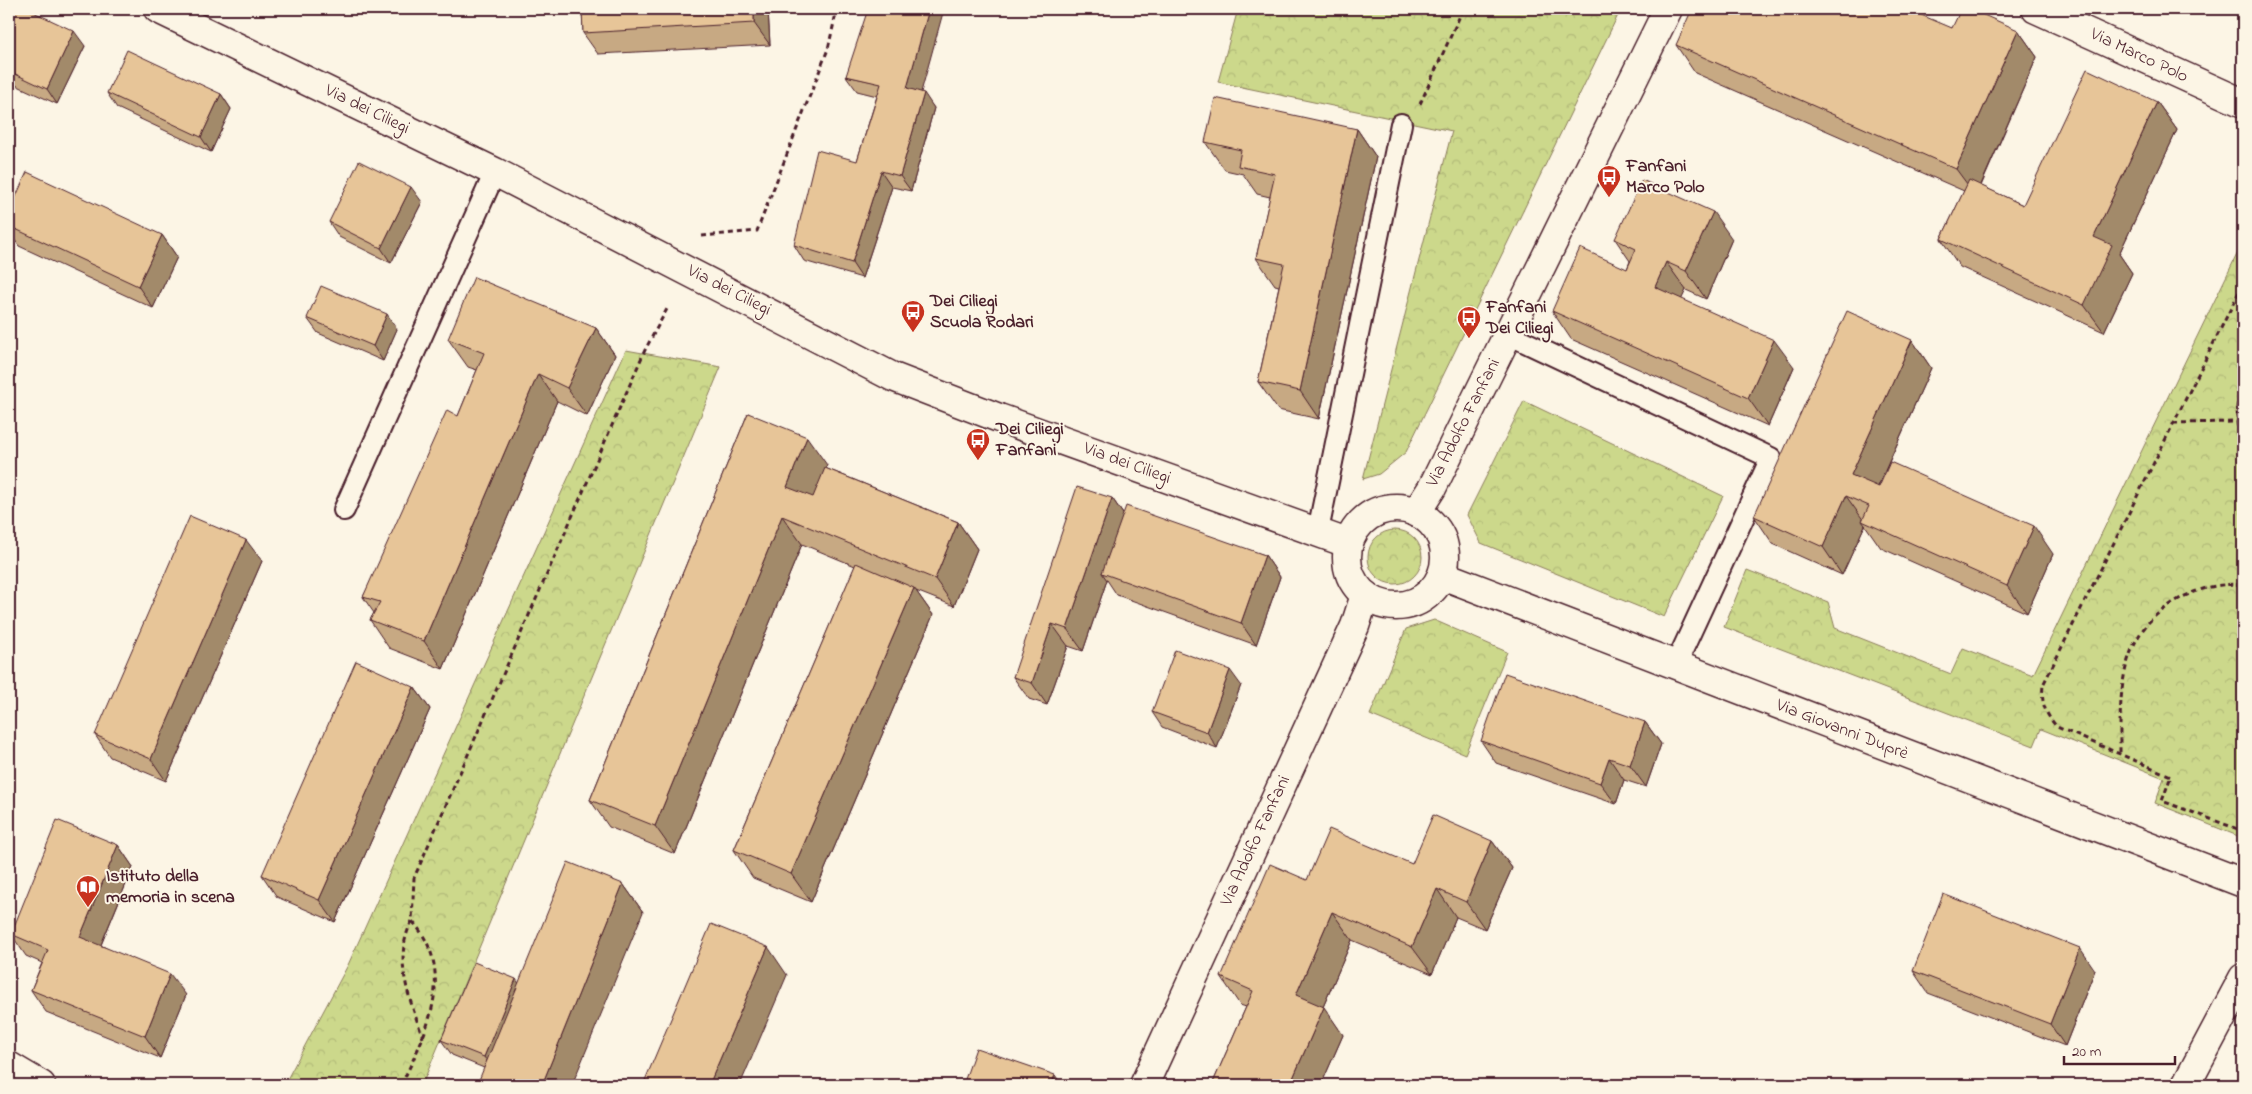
<svg xmlns="http://www.w3.org/2000/svg" width="2252" height="1094" font-family="'Indie Flower',sans-serif">
<style>
.park{fill:url(#park-crowns);stroke:#8b7c5b}
.lines{fill:none;stroke-linecap:round;stroke-linejoin:round}
.lane-casing{stroke:#4a1f2b;stroke-width:24}
.street-casing{stroke:#4a1f2b;stroke-width:31}
.secondary-casing{stroke:#4a1f2b;stroke-width:31}
.path{stroke:#4a1f2b;stroke-width:3;stroke-dasharray:5 4;stroke-linecap:butt}
.lane{stroke:#fcf5e5;stroke-width:20}
.street{stroke:#fcf5e5;stroke-width:28}
.secondary{stroke:#fcf5e5;stroke-width:28}
.wall{fill:#c7a983;stroke:#4a1f2b}
.shaded-wall{fill:#a28a6a;stroke:#4a1f2b}
.building{fill:#e7c598;stroke:#4a1f2b}
.labels{text-anchor:middle;dominant-baseline:central;stroke-width:4;stroke-linejoin:round;paint-order:stroke}
.street-label{font-size:18px;fill:#4a1f2b;stroke:#fcf5e5}
.poi-label{font-size:18px;font-weight:bold;fill:#4a1f2b;stroke:#fcf5e5;text-anchor:start}
</style>
<defs>
<pattern id="park-crowns" width="20" height="18" patternUnits="userSpaceOnUse" patternTransform="scale(1.25)"><rect width="20" height="18" fill="#ccd88b"/><path d="M2 6a3 3 0 1 1 6 0M12 15a3 3 0 1 1 6 0" fill="none" stroke="#b1b978"/></pattern>
</defs>
<rect width="100%" height="100%" fill="#fcf5e5"/>
<filter id="ink" filterUnits="userSpaceOnUse"><feTurbulence type="fractalNoise" baseFrequency=".02" numOctaves="2"/><feDisplacementMap in="SourceGraphic" scale="10" xChannelSelector="R" yChannelSelector="G"/><feConvolveMatrix kernelMatrix="1 2 1 2 8 2 1 2 1" color-interpolation-filters="sRGB"/></filter>
<g filter="url(#ink)">
<g class="park">
<path d="M1238 9H1621L1406 452 1379 474 1363 479 1452 131 1218 82Z"/>
<path d="M2243 242V838L2155 803 2164 778 2041 729 2034 746 1724 627 1747 570 1828 602 1835 628 1951 674 1963 648 2033 675Z"/>
<path d="M626 350 721 367 422 1085H284L348 965Z"/>
<path d="M1524 401 1723 496 1664 617 1481 543 1467 515Z"/>
<circle cx="1395" cy="557" r="27"/>
<path d="M1434 620 1507 652 1465 754 1370 715 1406 629Z"/>
</g>
<g class="lines">
<g class="lane-casing">
<g id="lane">
<path d="M1508 334 1771 458 1675 666"/>
<path d="M344 510 495 172"/>
<path d="M1318 531 1401 124"/>
</g>
</g>
<g class="street-casing">
<g id="street">
<path d="M2036 9 2243 103"/>
<path d="M1442 575 2243 883"/>
<path d="M9 1066 41 1085"/>
<path d="M2186 1085 2243 978"/>
</g>
</g>
<g class="secondary-casing">
<g id="secondary">
<path d="M158 9 495 172 893 377 999 418 1347 543"/>
<circle cx="1396" cy="557" r="49"/>
<path d="M1416 513 1432 488 1668 9"/>
<path d="M1144 1085 1355 626 1365 595"/>
</g>
</g>
<g class="path">
<path d="M1420 104 1463 9"/>
<path d="M702 236 757 231 828 49 837 9"/>
<path d="M2243 284 2043 685C2041 704 2045 713 2057 727L2171 776 2162 801 2243 831"/>
<path d="M2243 377C2236 400 2234 425 2243 449"/>
<path d="M2173 423 2237 422"/>
<path d="M2120 752C2120 711 2118 661 2145 627 2152 617 2164 609 2174 602 2193 590 2220 582 2243 585"/>
<path d="M412 921C392 960 410 999 423 1038"/>
<path d="M401 1085C426 1034 458 971 412 921L414 878 645 350 667 309"/>
</g>
<use href="#lane" class="lane"/>
<use href="#street" class="street"/>
<use href="#secondary" class="secondary"/>
</g>
<g class="wall">
<path d="M9 9 85 46 57 104 9 82Z"/>
<path d="M582 9H768L770 45 598 54 583 33Z"/>
<path d="M1952 28 2018 30 2037 57 1981 186 2023 205 2157 102 2177 130 2119 254 2132 273 2104 332 1960 267 1941 239 1964 191 1695 73 1676 45Z"/>
<path d="M846 76 921 92 934 108 911 191 892 187 862 278 804 261 794 245 857 161 877 96 857 91Z"/>
<path d="M107 93 221 94 231 109 211 152 117 108Z"/>
<path d="M1357 129 1376 157 1319 419 1278 410 1258 382 1279 286 1275 285 1256 258 1270 197 1257 194 1243 174 1225 170 1205 142Z"/>
<path d="M422 202 391 263 339 237 329 222Z"/>
<path d="M9 212 162 235 177 257 153 308 19 246 9 232Z"/>
<path d="M1615 239H1732L1706 299 1686 290 1681 299 1794 367 1768 426 1571 339 1552 311 1627 269 1630 261Z"/>
<path d="M307 318 397 329 383 361 318 333Z"/>
<path d="M596 328 615 355 587 416 557 401 443 669 389 648 370 620 374 613 363 597 458 416 477 370 468 367 448 339Z"/>
<path d="M1912 340 1931 368 1878 487 2053 554 2027 613 1881 548 1865 525 1842 575 1773 544 1754 516Z"/>
<path d="M748 413 827 465 825 468 958 522 977 549 954 606 916 591 933 615 811 902 753 878 734 850 855 566 802 544 675 854 609 827 590 800Z"/>
<path d="M1112 498 1123 514 1265 555 1280 577 1256 645 1117 595 1107 580 1083 651 1068 646 1047 705 1029 699 1013 677Z"/>
<path d="M262 561 166 781 110 757 95 735Z"/>
<path d="M1241 685 1217 748 1162 727 1152 712Z"/>
<path d="M414 687 430 709 335 922 277 897 262 875Z"/>
<path d="M1645 722 1661 744 1646 787 1624 780 1616 804 1496 763 1481 741Z"/>
<path d="M1492 841 1512 868 1485 929 1456 917 1432 974 1352 940 1323 1007 1343 1035 1321 1085H1212L1246 1007 1240 1005 1221 977 1307 880 1412 864Z"/>
<path d="M118 845 133 867 101 945 186 995 160 1058 46 1012 31 990 42 963 26 956 11 934Z"/>
<path d="M623 884 643 912 484 1068 452 1055 441 1040 518 983Z"/>
<path d="M2095 970 2065 1046 1928 993 1913 971Z"/>
</g>
<g class="shaded-wall">
<path d="M754 9H768L770 45 754 23Z"/>
<path d="M929 9H944L918 103 907 88Z"/>
<path d="M2018 30 2037 57 1976 196 1956 169Z"/>
<path d="M74 31 85 46 57 104 47 89Z"/>
<path d="M924 93 934 108 911 191 900 176Z"/>
<path d="M221 94 231 109 211 152 201 137Z"/>
<path d="M2157 102 2177 130 2119 254 2132 273 2104 332 2084 305 2094 237Z"/>
<path d="M1357 129 1376 157 1319 419 1300 391Z"/>
<path d="M881 171 892 187 862 278 852 263Z"/>
<path d="M411 187 422 202 391 263 381 248Z"/>
<path d="M1713 212 1732 239 1706 299 1686 271Z"/>
<path d="M162 235 177 257 153 308 138 286Z"/>
<path d="M1666 262 1686 290 1674 315 1655 287Z"/>
<path d="M387 314 397 329 383 361 373 346Z"/>
<path d="M596 328 615 355 587 416 567 388Z"/>
<path d="M1774 340 1794 367 1768 426 1748 398Z"/>
<path d="M1912 340 1931 368 1871 502 1851 475Z"/>
<path d="M538 374 557 401 443 669 424 641Z"/>
<path d="M807 437 827 465 806 515 787 487Z"/>
<path d="M1846 496 1864 521H1862L1865 525 1842 575 1823 547Z"/>
<path d="M1112 498 1127 520 1102 573 1107 580 1083 651 1067 629Z"/>
<path d="M782 516 802 544 675 854 655 826Z"/>
<path d="M958 522 977 549 954 606 935 579Z"/>
<path d="M2034 526 2053 554 2027 613 2007 586Z"/>
<path d="M246 540 262 561 166 781 151 759Z"/>
<path d="M1265 555 1280 577 1256 645 1241 623Z"/>
<path d="M914 588 933 615 811 902 791 874Z"/>
<path d="M1052 624 1068 646 1047 705 1032 683Z"/>
<path d="M1230 670 1241 685 1217 748 1207 732Z"/>
<path d="M414 687 430 709 335 922 319 900Z"/>
<path d="M1645 722 1661 744 1646 787 1630 765Z"/>
<path d="M1609 758 1624 780 1616 804 1600 783Z"/>
<path d="M1492 841 1512 868 1485 929 1466 902Z"/>
<path d="M118 845 133 867 95 959 80 937Z"/>
<path d="M623 884 643 912 572 1085H542Z"/>
<path d="M1437 889 1456 917 1432 974 1412 947Z"/>
<path d="M1332 912 1352 940 1316 1023 1296 995Z"/>
<path d="M768 947 787 975 740 1085H709Z"/>
<path d="M2080 948 2095 970 2065 1046 2050 1024Z"/>
<path d="M170 974 186 995 160 1058 145 1036Z"/>
<path d="M516 979 526 994 494 1072 484 1057Z"/>
<path d="M1324 1007 1343 1035 1321 1085H1290Z"/>
<path d="M1055 1075 1062 1085H1051Z"/>
</g>
<g class="building">
<path d="M9 9H27L74 31 47 89 9 71Z"/>
<path d="M582 9H754V23L583 33Z"/>
<path d="M868 9H929L907 88 924 93 900 176 881 171 852 263 794 245 817 150 857 161 881 84 846 76Z"/>
<path d="M1692 9H1907L1952 28 1961 9H1970L2018 30 1956 169 1676 45Z"/>
<path d="M127 50 221 94 201 137 107 93Z"/>
<path d="M2087 69 2157 102 2094 237 2112 245 2084 305 1941 239 1969 180 2023 205Z"/>
<path d="M1215 98 1357 129 1300 391 1258 382 1284 264 1256 258 1275 174 1238 166 1241 150 1205 142Z"/>
<path d="M359 161 411 187 381 248 329 222Z"/>
<path d="M27 172 162 235 138 286 9 226V212Z"/>
<path d="M1642 180 1713 212 1686 271 1666 262 1655 287 1774 340 1748 398 1552 311 1580 248 1627 269 1636 249 1615 239Z"/>
<path d="M474 277 596 328 567 388 538 374 424 641 370 620 380 602 363 597 447 410 458 416 484 353 448 339Z"/>
<path d="M321 286 387 314 373 346 307 318Z"/>
<path d="M1847 311 1912 340 1851 475 1879 487 1890 462 2034 526 2007 586 1862 521 1869 506 1846 496 1823 547 1754 516Z"/>
<path d="M748 413 807 437 787 487 813 497 825 468 958 522 935 579 782 516 655 826 590 800Z"/>
<path d="M1077 487 1112 498 1067 629 1052 624 1032 683 1013 677Z"/>
<path d="M1126 506 1265 555 1241 623 1102 573Z"/>
<path d="M190 516 246 540 151 759 95 735Z"/>
<path d="M856 563 914 588 791 874 734 850Z"/>
<path d="M1175 650 1230 670 1207 732 1152 712Z"/>
<path d="M356 661 414 687 319 900 262 875Z"/>
<path d="M1505 673 1645 722 1630 765 1609 758 1600 783 1481 741Z"/>
<path d="M1433 815 1492 841 1466 902 1437 889 1412 947 1332 912 1296 995 1324 1007 1290 1085H1212L1253 991 1221 977 1270 864 1307 880 1329 829 1412 864Z"/>
<path d="M57 820 118 845 80 937 170 974 145 1036 31 990 48 950 11 934Z"/>
<path d="M568 862 623 884 542 1085H477Z"/>
<path d="M1943 894 2080 948 2050 1024 1913 971Z"/>
<path d="M711 924 768 947 709 1085H643Z"/>
<path d="M474 962 516 979 484 1057 441 1040Z"/>
<path d="M976 1048 1055 1075 1051 1085H963Z"/>
</g>
</g>
<defs>
<g id="bus-pin" transform="scale(1.25)"><path d="M0 17L-7.5 6A9.5 9.5 0 1 1 7.5 6Z" fill="#c8321e" stroke="#fcf5e5"/><path d="M-5-6H5V4H4V6H2V4H-2V6H-4V4H-5ZM-3.5-4V0h7V-4ZM-3.5 1.2v1.5H-2V1.2ZM2 1.2v1.5H3.5V1.2Z" fill="#fff"/></g>
<g id="library-pin" transform="scale(1.25)"><path d="M0 17L-7.5 6A9.5 9.5 0 1 1 7.5 6Z" fill="#c8321e" stroke="#fcf5e5"/><path d="M-6-4Q-3-5.5-.7-3.5V5Q-3 3-6 4ZM6-4Q3-5.5 .7-3.5V5Q3 3 6 4Z" fill="#fff"/></g>
</defs>
<g fill-rule="evenodd">
<use href="#bus-pin" x="1609" y="177"/>
<use href="#bus-pin" x="913" y="312"/>
<use href="#bus-pin" x="1469" y="318"/>
<use href="#bus-pin" x="978" y="440"/>
<use href="#library-pin" x="88" y="887"/>
</g>
<g class="labels">
<g class="street-label">
<text transform="translate(2139 56) rotate(25)">Via Marco Polo</text>
<text transform="translate(367 110) rotate(26)">Via dei Ciliegi</text>
<text transform="translate(729 291) rotate(27)">Via dei Ciliegi</text>
<text transform="translate(1464 423) rotate(-63)">Via Adolfo Fanfani</text>
<text transform="translate(1127 464) rotate(20)">Via dei Ciliegi</text>
<text transform="translate(1842 730) rotate(21)">Via Giovanni Duprè</text>
<text transform="translate(1256 841) rotate(-65)">Via Adolfo Fanfani</text>
</g>
<g class="poi-label">
<text x="1626" y="167">Fanfani<tspan x="1626" dy="21">Marco Polo</tspan></text>
<text x="930" y="302">Dei Ciliegi<tspan x="930" dy="21">Scuola Rodari</tspan></text>
<text x="1486" y="308">Fanfani<tspan x="1486" dy="21">Dei Ciliegi</tspan></text>
<text x="996" y="430">Dei Ciliegi<tspan x="996" dy="21">Fanfani</tspan></text>
<text x="106" y="877">Istituto della<tspan x="106" dy="21">memoria in scena</tspan></text>
</g>
</g>
<rect width="2252" height="1094" fill="none" stroke="#fcf5e5" stroke-width="30"/>
<rect x="15" y="15" width="2222" height="1064" fill="none" stroke="#4a1f2b" stroke-width="2" filter="url(#ink)"/>
<path d="M2064 1056v8h111v-8" fill="none" stroke="#4a1f2b" stroke-width="2.5"/>
<text x="2072" y="1056" font-size="15" fill="#4a1f2b" stroke="#fcf5e5" stroke-width="4" paint-order="stroke">20 m</text>
</svg>
